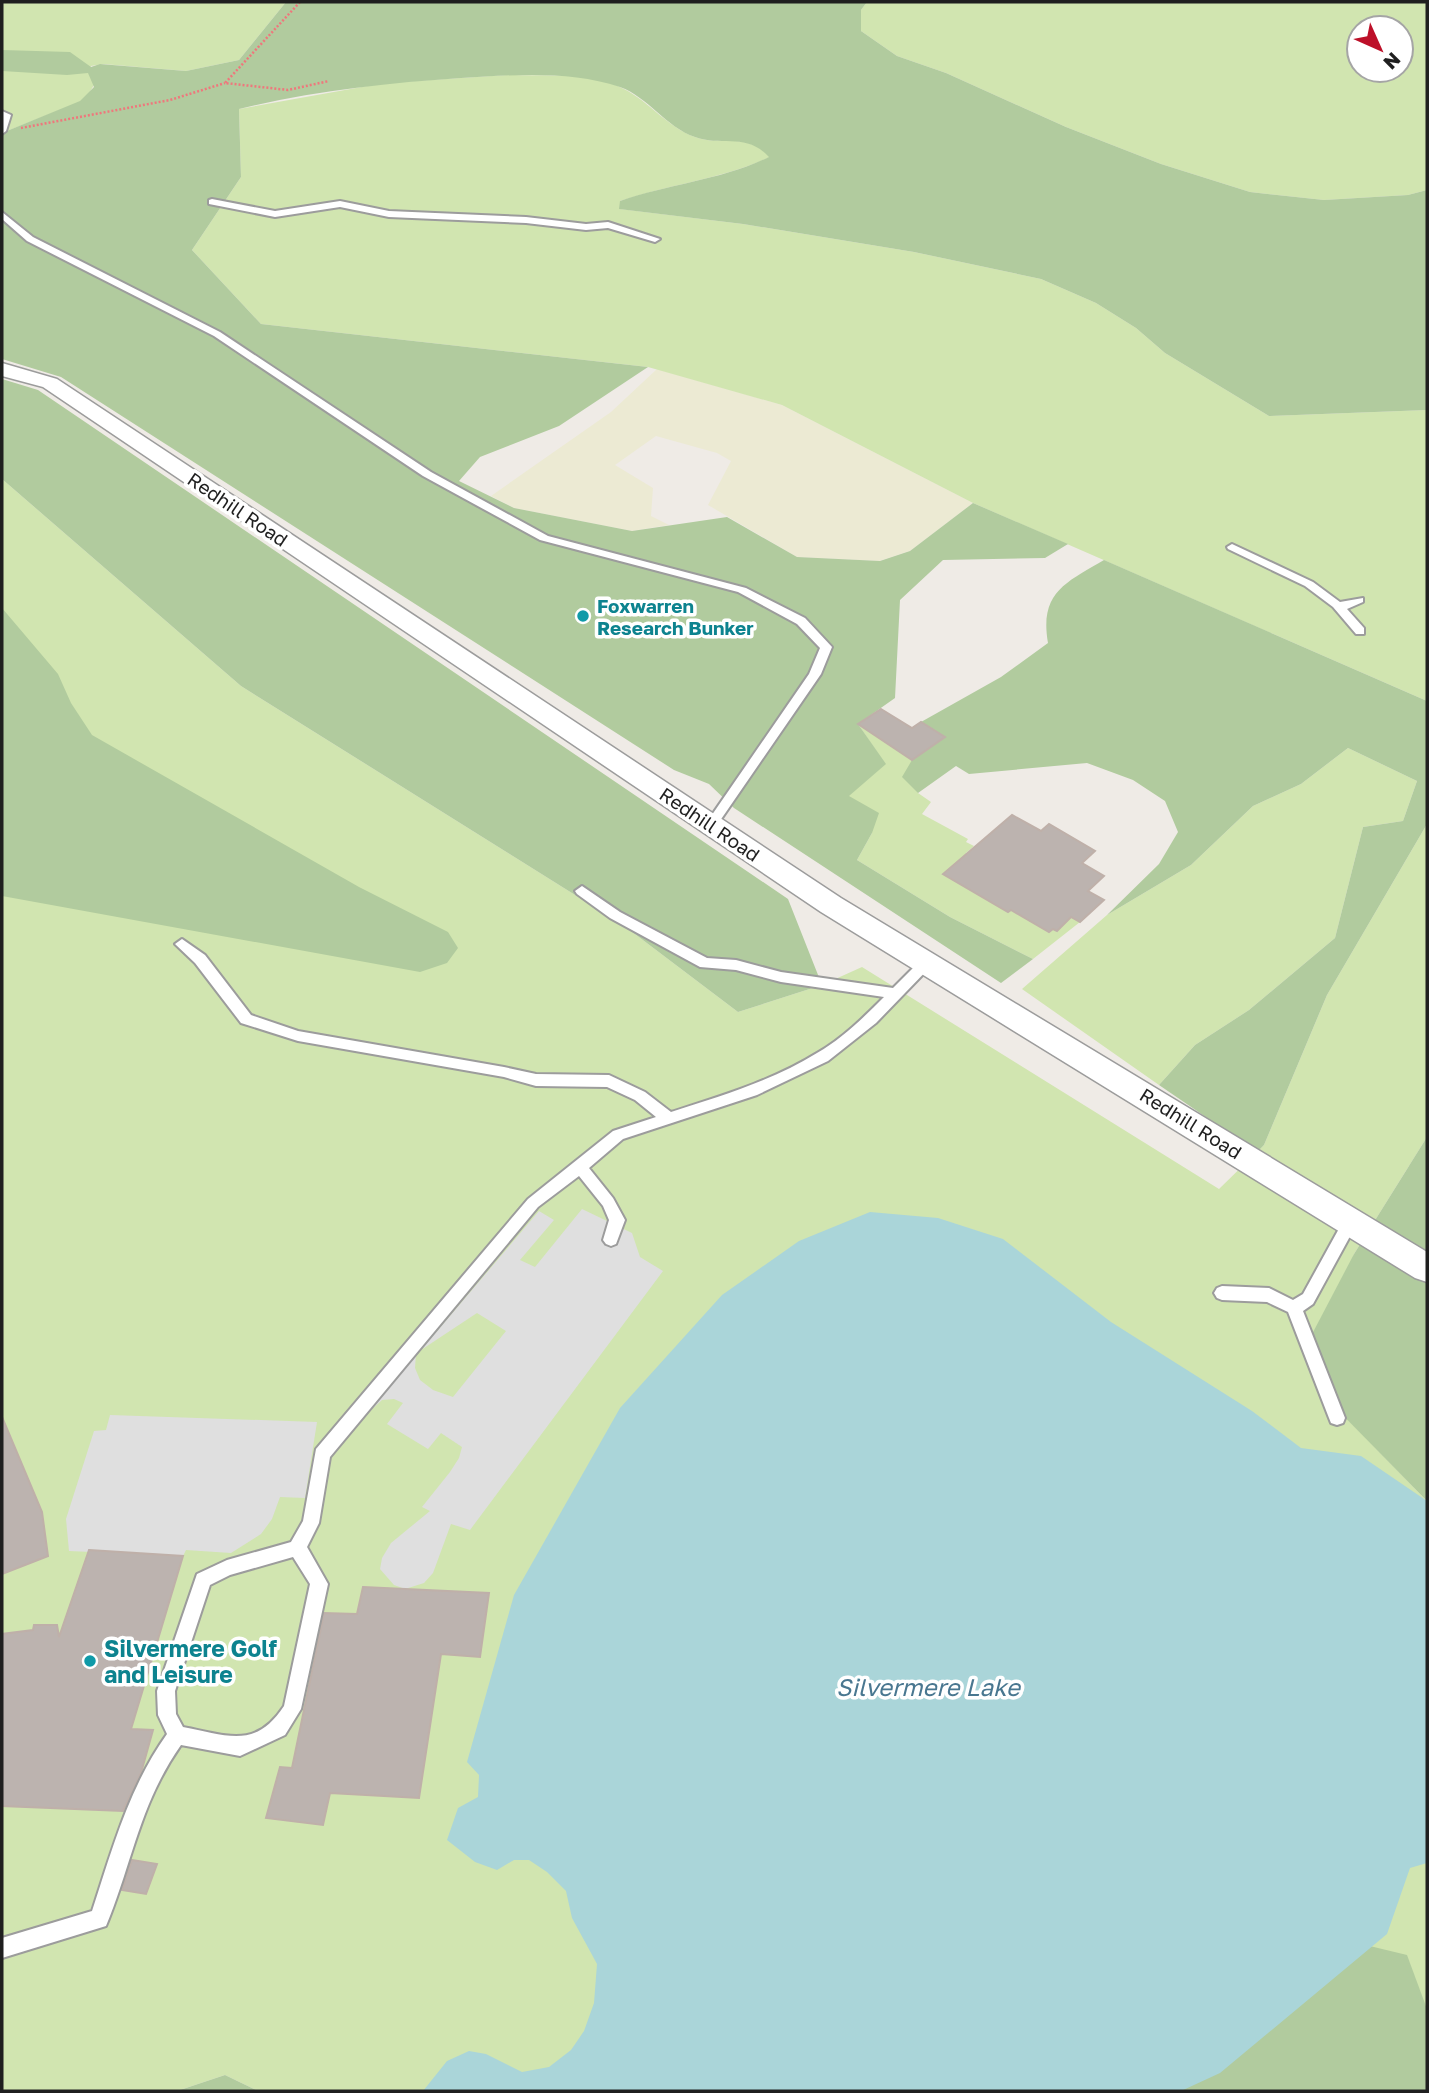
<svg xmlns="http://www.w3.org/2000/svg" width="1429" height="2093" font-family="'Golos Text',sans-serif">
<style>
.farmland{fill:#ecead3}
.grass{fill:#d1e5b0;fill-rule:evenodd}
.forest{fill:#b1cb9e}
.parking{fill:#dfdfdf}
.water{fill:#aad5d9}
.building{fill:#bcb3af;stroke:#bfb0a9;stroke-width:2}
.lines{fill:none;stroke-linecap:round;stroke-linejoin:round}
.lane-casing{stroke:#9c9c9c;stroke-width:4}
.street-casing{stroke:#9c9c9c;stroke-width:3}
.path{stroke:#ef777c;stroke-width:2.5;stroke-dasharray:2 2;stroke-linecap:butt}
.lane{fill:#fff;fill-rule:evenodd}
.street{fill:#fff;fill-rule:evenodd}
.culture-dot{fill:#0f9aa8;stroke:#fff;stroke-width:2.5}
.labels{text-anchor:middle;dominant-baseline:central;stroke-width:7;stroke-linejoin:round;paint-order:stroke}
.street-label{font-size:19px;fill:#1f1f1f;stroke:#fff}
.culture-label{font-size:19px;font-weight:bold;fill:#0d838f;stroke:#fff;text-anchor:start}
.near-culture-label{font-size:23px;font-weight:bold;fill:#0d838f;stroke:#fff;text-anchor:start}
.near-water-label{font-size:24px;font-style:italic;fill:#497790;stroke:#fff}
</style>
<rect width="100%" height="100%" fill="#efebe6"/>
<path class="farmland" d="M657 369 782 405 973 503 910 551 880 561 797 557 708 505 731 461 717 453 656 436 615 465 653 488 651 516 669 525 632 531 514 508 491 496 611 412Z"/>
<g class="grass">
<path d="M2 2H286L239 60 186 71 103 64 91 66 89 73 94 85 85 100 2 133Z"/>
<path d="M867 2H1427V190L1408 195 1324 200 1250 192 1161 164 1066 127 946 73 897 56 861 31V10ZM1359 28H1401V70H1359Z"/>
<path d="M507 75C542 76 592 72 624 89 650 102 667 127 695 137 722 147 746 131 770 157 722 179 670 184 620 201V209L743 224 914 252 1041 279 1096 303 1136 328 1165 353 1269 416 1427 410V701L973 503 782 405 648 367 261 324 192 250 241 177 239 109 384 83Z"/>
<path d="M2 479 241 686 623 925 738 1012 822 985 862 967 1219 1189 1264 1145 1327 995 1427 824V1137L1354 1254 1323 1394 1427 1501V2091H258L225 2075 177 2091H2Z"/>
<path d="M858 724 912 760 918 793 931 802 922 814 968 839 966 842 974 846 966 853 984 898 1008 912 1014 907 1049 932 1068 915 1080 922 1033 959 950 917 857 860 872 833 848 796 885 764Z"/>
<path d="M1348 748 1417 781 1403 821 1363 827 1335 938 1249 1010 1195 1045 1159 1085 1022 989 1107 915 1191 865 1253 806 1301 784Z"/>
</g>
<g class="forest">
<path d="M286 2H867L861 10V31L897 56 946 73 1066 127 1161 164 1250 192 1324 200 1408 195 1427 190V410L1269 416 1165 353 1136 328 1096 303 1041 279 914 252 743 224 619 209 620 201C669 184 722 180 769 157 746 132 722 147 695 137 666 127 648 97 620 87 569 70 513 75 461 78 386 83 312 91 239 109L241 177 192 250 261 324 648 367 559 426 480 457 459 481 514 508 632 531 727 517 797 557 880 561 910 551 973 503 1068 544 1045 558 943 560 900 600 895 698 858 724 886 764 849 796 879 813 872 833 857 860 950 917 1033 959 1001 983 734 808 709 784 674 770 61 377 2 359V133L80 101 94 87 88 73 67 75 2 71V50L70 52 91 67 100 64 186 71 239 60Z"/>
<path d="M2 379 38 390 788 899 822 985 738 1012 623 925 241 686 2 479Z"/>
<path d="M1104 560 1427 701V824L1327 995 1264 1145 1257 1152 1159 1085 1195 1045 1249 1010 1335 938 1363 827 1403 821 1417 781 1348 748 1301 784 1253 806 1191 865 1107 915 1159 864 1178 832 1165 801 1133 780 1087 763 969 774 956 766 918 793 902 777 912 760 945 737 921 722 1001 677 1048 643C1039 592 1067 582 1104 560Z"/>
<path d="M2 608 58 674 71 703 92 735 359 887 448 932 458 948 447 963 420 972 2 896Z"/>
<path d="M1427 1137V1501L1322 1394 1310 1338 1354 1254Z"/>
<path d="M1349 1941 1407 1955 1427 2009V2091H755Z"/>
<path d="M225 2075 258 2091H177Z"/>
</g>
<g class="parking">
<path d="M582 1209 632 1233 640 1257 663 1271 470 1530 451 1524 433 1573 424 1583 405 1589 394 1585 380 1569 382 1558 391 1543 430 1511 422 1507 450 1472 459 1458 462 1447 441 1433 428 1449 387 1424 403 1403 394 1399 382 1400 370 1411 368 1409 416 1354 415 1368 420 1380 433 1390 453 1397 506 1331 477 1313 421 1350 539 1211 554 1220 520 1260 535 1267Z"/>
<path d="M110 1415 317 1422 305 1498 280 1497 272 1519 261 1534 231 1553 186 1550 183 1556 69 1551 66 1519 94 1431 106 1430Z"/>
</g>
<path class="water" d="M870 1212 938 1218 1003 1239 1111 1322 1252 1411 1301 1448 1361 1456 1427 1501V1863L1410 1868 1387 1934 1220 2073 1181 2091H423L447 2061 469 2051 486 2054 522 2072 549 2067 571 2050 584 2031 594 2003 597 1964 572 1918 566 1891 547 1872 529 1860H514L497 1870 475 1862 447 1840 458 1808 478 1797 479 1775 467 1762 514 1595 620 1408 722 1295 799 1241Z"/>
<g class="building">
<path d="M881 709 912 728 921 722 945 737 912 760 858 724Z"/>
<path d="M1012 815 1041 831 1049 824 1095 851 1082 863 1104 876 1088 891 1104 900 1080 922 1071 917 1057 931 1053 929 1049 932 1011 910 1008 912 943 874Z"/>
<path d="M2 1417 42 1512 48 1556 2 1574Z"/>
<path d="M89 1550 183 1556 131 1729 153 1730 141 1773 123 1811 2 1806V1634L33 1630 34 1625H57L59 1637Z"/>
<path d="M363 1587 489 1593 480 1657 441 1654 419 1798 330 1793 323 1825 266 1818 280 1767 292 1768 324 1613 357 1614Z"/>
<path d="M132 1860 157 1864 146 1894 122 1890Z"/>
</g>
<g class="lines">
<g class="lane-casing">
<g id="lane">
<path d="M2 111 11 115 6 131 2 134Z"/>
<path d="M212 199 275 211 340 201 389 211 526 217 586 224 608 222 660 239 655 242 608 228 586 230 526 223 389 217 340 207 275 217 209 204V200Z"/>
<path d="M2 212 33 237 220 332 431 472 548 536 746 588 805 618 832 647 821 674 715 828H707L705 825 809 674 820 648 797 624 738 592 540 540 423 476 214 336 27 241 2 219Z"/>
<path d="M1232 544 1313 582 1340 602 1363 598V602L1347 609 1364 628V634H1356L1333 607 1305 586 1228 549 1227 547Z"/>
<path d="M582 886 620 912 707 958 736 960 781 972 893 988 922 959H932L934 963 876 1023 828 1061 757 1095 623 1139 589 1168 613 1198 625 1220 616 1244 611 1246 606 1244 603 1240 609 1220 603 1206 579 1176 538 1207 330 1457 319 1523 307 1547 328 1584 301 1709 285 1735 240 1756 181 1745C139 1805 133 1861 106 1926L2 1958V1938L92 1911C112 1850 129 1787 167 1734L158 1715 157 1691 197 1574 227 1560 291 1542 303 1521 316 1449 528 1199 613 1131 656 1117 635 1100 607 1087 536 1086 504 1077 298 1041 241 1023 195 963 175 944 182 939 205 955 251 1015 298 1031 504 1067 536 1074 609 1075 645 1092 671 1112C720 1096 772 1081 817 1053 842 1039 864 1017 884 997L781 982 736 970 700 967 610 918 577 894 575 891ZM293 1557 310 1584 284 1706C255 1750 227 1735 183 1727L176 1714 175 1691 210 1585 230 1575Z"/>
<path d="M1346 1223 1351 1225 1354 1229 1313 1304 1303 1311 1345 1418 1343 1423 1337 1425 1331 1423 1329 1418 1288 1312 1267 1302 1222 1300 1217 1298 1214 1293 1217 1288 1222 1286 1269 1288 1293 1300 1303 1294 1341 1225Z"/>
</g>
</g>
<g class="street-casing">
<path id="street" d="M2 363 57 379 841 898 1427 1252V1282L1415 1278 821 912 43 387 2 376Z"/>
</g>
<g class="path">
<path d="M300 2 225 83 288 90 329 81"/>
<path d="M21 128 170 100 225 83"/>
</g>
<use href="#lane" class="lane"/>
<use href="#street" class="street"/>
</g>
<g class="culture-dot">
<circle cx="583" cy="616" r="7"/>
<circle cx="90" cy="1661" r="7"/>
</g>
<g class="labels">
<g class="street-label">
<text transform="translate(238 509) rotate(34)">Redhill Road</text>
<text transform="translate(710 824) rotate(34)">Redhill Road</text>
<text transform="translate(1191 1123) rotate(32)">Redhill Road</text>
</g>
<g class="culture-label">
<text x="597" y="605">Foxwarren<tspan x="597" dy="22">Research Bunker</tspan></text>
</g>
<g class="near-culture-label">
<text x="104" y="1648">Silvermere Golf<tspan x="104" dy="26">and Leisure</tspan></text>
</g>
<g class="near-water-label">
<text x="928" y="1686">Silvermere Lake</text>
</g>
</g>
<rect width="1429" height="2093" fill="none" stroke="#1f1f1f" stroke-width="7"/>
<g transform="translate(1380 49) rotate(135)"><circle r="33" fill="#ffffff" stroke="#a5a5a5" stroke-width="2"/>
<path d="M0-5L12 26L0 18L-12 26Z" fill="#bd1029"/>
<text y="-10" font-size="19" font-weight="bold" text-anchor="middle" fill="#1f1f1f">N</text>
</g>
</svg>
